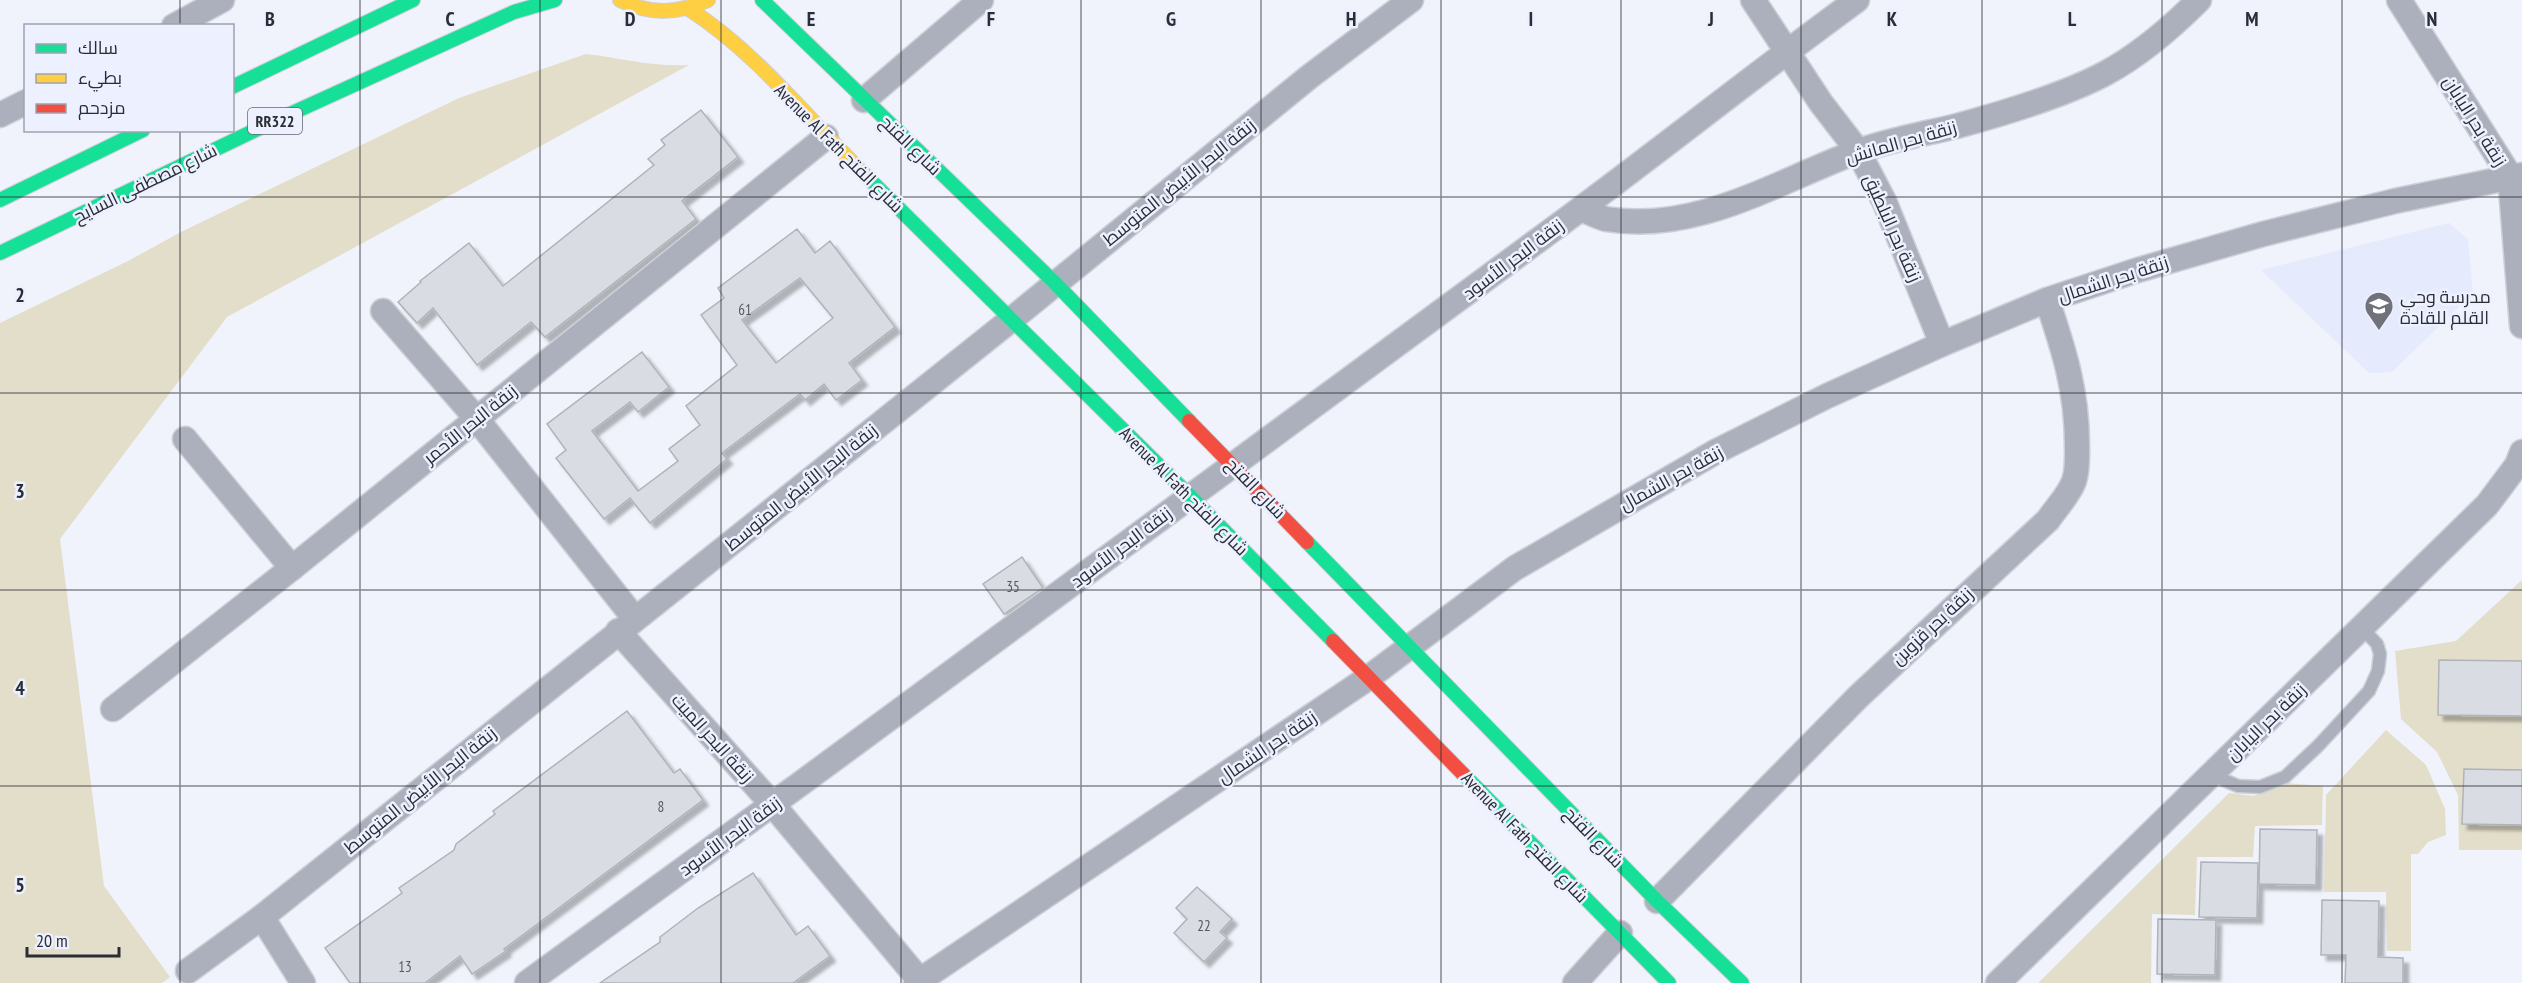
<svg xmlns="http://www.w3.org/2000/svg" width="2522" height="983" font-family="'PT Sans Narrow',Cairo,sans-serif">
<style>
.built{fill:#e5eafc}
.green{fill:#e3deca}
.building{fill:#d9dce3;stroke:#b0b3b9;stroke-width:1.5;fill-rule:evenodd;filter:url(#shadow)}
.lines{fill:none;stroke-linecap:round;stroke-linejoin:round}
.lane-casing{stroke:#cdd0d6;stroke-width:15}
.street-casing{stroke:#cdd0d6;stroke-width:27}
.fast-casing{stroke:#cdd0d6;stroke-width:16}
.slow-casing{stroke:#cdd0d6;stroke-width:16}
.jam-casing{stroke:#cdd0d6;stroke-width:16}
.lane{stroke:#acb0bd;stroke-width:12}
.street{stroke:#acb0bd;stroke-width:24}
.fast{stroke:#16e098;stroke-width:14}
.slow{stroke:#ffcf43;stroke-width:14}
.jam{stroke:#f24e42;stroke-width:14}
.grid{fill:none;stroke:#2b2d34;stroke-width:1.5;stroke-opacity:0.55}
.labels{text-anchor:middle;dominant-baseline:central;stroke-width:5;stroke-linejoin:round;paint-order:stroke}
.number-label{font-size:15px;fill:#565960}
.shield{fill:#ecf0ff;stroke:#656871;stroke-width:1.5}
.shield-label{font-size:16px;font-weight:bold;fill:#2b2d34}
.street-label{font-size:18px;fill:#2b2d34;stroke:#ecf0ff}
.poi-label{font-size:18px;fill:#2b2d34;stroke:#ecf0ff;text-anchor:start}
.grid-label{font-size:20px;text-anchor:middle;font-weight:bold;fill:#2b2d34;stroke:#ecf0ff;stroke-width:5;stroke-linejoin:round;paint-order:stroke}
</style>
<defs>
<filter id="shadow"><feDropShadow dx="5.5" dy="5.5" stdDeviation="1.5" flood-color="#0004"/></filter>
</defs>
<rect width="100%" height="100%" fill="#f0f3fb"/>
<path class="built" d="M2449 223 2468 239 2473 293 2392 372 2369 373 2261 270Z"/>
<g class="green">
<path d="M586 54C621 58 653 67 689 65L227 317 60 539 104 886 170 977 162 983H0V323L128 261 181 232 459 98Z"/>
<path d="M2522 580V850H2459L2458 795 2437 752 2401 719 2395 651 2456 641Z"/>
<path d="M2386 730 2426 765 2445 809 2446 835 2428 842 2418 854H2411V951H2387L2386 892H2324L2326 795Z"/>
<path d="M2286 783 2323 786 2322 825 2255 826 2253 857H2197L2195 915 2152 914 2151 983H2038L2229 793 2254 796Z"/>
</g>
<g class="building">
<path d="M701 110 738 157 682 201 696 219 545 337 531 322 477 365 433 308 417 323 398 302 421 282 420 281 469 243 503 286 654 165 648 159 665 145 661 140Z"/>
<path d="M797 229 815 253 830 241 895 327 849 363 862 380 836 400 824 384 805 400 800 394 722 453 727 459 650 523 630 498 604 519 556 458 566 450 547 424 642 352 669 387 638 412 630 402 592 431 638 491 678 461 669 449 700 425 686 406 737 365 701 315 724 298 718 288ZM800 278 833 318 776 363 742 320Z"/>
<path d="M1022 557 1043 588 1004 614 983 584Z"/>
<path d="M2439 660 2522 661V716L2438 715Z"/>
<path d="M627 711 674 773 680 769 703 800 504 949 506 951 472 974 460 956 425 983H350L325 948 402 893 399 888 454 850 456 844 495 814 493 811Z"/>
<path d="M2464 769 2522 770V825L2462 824Z"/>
<path d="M2260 829 2317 830 2316 885 2259 884Z"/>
<path d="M2201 862 2258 863 2257 918 2199 917Z"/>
<path d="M753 873 796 935 808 926 830 956 793 983H600L660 942V937L698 908Z"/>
<path d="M1197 887 1232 919 1220 932 1227 938 1204 962 1174 933 1187 919 1176 908Z"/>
<path d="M2322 900 2379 901 2378 957 2403 958V983H2345L2346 955H2321Z"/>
<path d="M2158 919 2216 920 2215 975 2157 974Z"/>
</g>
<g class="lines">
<g class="lane-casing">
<path id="lane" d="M2212 775 2238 786 2260 787 2285 777 2318 746 2369 691 2378 671 2380 654 2377 644 2363 629"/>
</g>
<g class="street-casing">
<g id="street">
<path d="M1753 0 1821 103 1858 151 1885 203 1942 344"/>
<path d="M2399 0 2510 176 2522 326"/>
<path d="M174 26 222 0"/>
<path d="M864 100 981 0"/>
<path d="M0 115 26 102"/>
<path d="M1581 209C1589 212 1598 217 1606 219 1696 234 1776 182 1856 152 1888 140 1924 134 1957 126 2001 114 2067 94 2106 73 2141 54 2171 28 2199 0"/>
<path d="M383 311 476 418 635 619"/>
<path d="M185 439 292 568"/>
<path d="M618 631 773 805 922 983"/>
<path d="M113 709 292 568 826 137"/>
<path d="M1657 901 1859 696 2048 520C2056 508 2069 495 2074 481 2078 470 2077 456 2077 444 2077 391 2064 350 2047 300"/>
<path d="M262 917 303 983"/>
<path d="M188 971 262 917 1012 319 1309 77 1411 0"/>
<path d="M527 983C870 734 1211 483 1552 230 1654 155 1754 75 1857 0"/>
<path d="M916 983 1368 678 1515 568 1717 451 1827 396 1942 344 2047 300 2138 270 2263 234 2395 201 2522 175"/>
<path d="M1575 983 1620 933"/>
<path d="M1998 983 2487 505 2517 465 2522 452"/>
</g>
</g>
<g class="fast-casing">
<g id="fast">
<path d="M762 0 1054 282 1189 421"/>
<path d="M232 87 413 0"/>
<path d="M865 175 1190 496 1333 641"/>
<path d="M0 200 143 130"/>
<path d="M0 253 266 125 514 12 555 0"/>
<path d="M1307 542 1657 901 1742 983"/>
<path d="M1463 774 1669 983"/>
</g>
</g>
<g class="slow-casing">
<g id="slow">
<path d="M620 0C651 15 677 14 708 0"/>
<path d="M689 9C756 52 808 119 865 175"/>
</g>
</g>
<g class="jam-casing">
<g id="jam">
<path d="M1189 421 1307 542"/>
<path d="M1333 641 1463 774"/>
</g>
</g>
<use href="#lane" class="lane"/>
<use href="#street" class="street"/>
<use href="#fast" class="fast"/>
<use href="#slow" class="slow"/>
<use href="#jam" class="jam"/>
</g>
<path class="grid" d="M180 0V26M360 0V983M540 0V983M721 0V983M901 0V983M1081 0V983M1261 0V983M1441 0V983M1621 0V983M1801 0V983M1982 0V983M2162 0V983M2342 0V983M180 130V983M0 197H2522M0 393H2522M0 590H2522M0 786H2522"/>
<defs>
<g id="school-pin" transform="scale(1.5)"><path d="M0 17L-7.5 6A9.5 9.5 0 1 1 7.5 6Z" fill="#70727a" stroke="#ecf0ff"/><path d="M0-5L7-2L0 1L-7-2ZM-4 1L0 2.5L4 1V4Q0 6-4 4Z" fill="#fff"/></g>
</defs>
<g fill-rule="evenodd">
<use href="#school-pin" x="2379" y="306"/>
</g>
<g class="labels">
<g class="number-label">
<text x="745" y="309">61</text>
<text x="1013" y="586">35</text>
<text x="661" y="806">8</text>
<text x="1204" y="925">22</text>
<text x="405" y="966">13</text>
</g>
<rect class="shield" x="248" y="108" width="54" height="26" rx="4.5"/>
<g class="shield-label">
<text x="275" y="121">RR322</text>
</g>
<g class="street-label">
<text transform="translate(2475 121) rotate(58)">زنقة بحر اليابان</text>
<text transform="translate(1901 142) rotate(-16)">زنقة بحر المانش</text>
<text transform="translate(911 145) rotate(44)">شارع الفتح</text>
<text transform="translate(839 148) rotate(45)">Avenue Al Fath شارع الفتح</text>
<text transform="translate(1179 182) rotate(-39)">زنقة البحر الأبيض المتوسط</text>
<text transform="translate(145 183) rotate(-26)">شارع مصطفى السايح</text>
<text transform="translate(1893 228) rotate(66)">زنقة بحر البلطيق</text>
<text transform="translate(1513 259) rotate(-37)">زنقة البحر الأسود</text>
<text transform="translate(2113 279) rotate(-18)">زنقة بحر الشمال</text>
<text transform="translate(470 424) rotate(-39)">زنقة البحر الأحمر</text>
<text transform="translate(1671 478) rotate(-29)">زنقة بحر الشمال</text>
<text transform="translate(801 487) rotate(-39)">زنقة البحر الأبيض المتوسط</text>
<text transform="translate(1256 488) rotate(46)">شارع الفتح</text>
<text transform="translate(1184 491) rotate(45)">Avenue Al Fath شارع الفتح</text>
<text transform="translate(1121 547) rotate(-37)">زنقة البحر الأسود</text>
<text transform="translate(1932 626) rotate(-43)">زنقة بحر قزوين</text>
<text transform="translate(2266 722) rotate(-44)">زنقة بحر اليابان</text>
<text transform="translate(713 738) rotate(48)">زنقة البحر الميت</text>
<text transform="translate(1267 747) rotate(-34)">زنقة بحر الشمال</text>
<text transform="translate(420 790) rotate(-39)">زنقة البحر الأبيض المتوسط</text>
<text transform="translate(730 836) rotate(-36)">زنقة البحر الأسود</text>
<text transform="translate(1525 837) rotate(46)">Avenue Al Fath شارع الفتح</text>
<text transform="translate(1594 837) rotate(46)">شارع الفتح</text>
</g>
<g class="poi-label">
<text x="2400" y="296">مدرسة وحي<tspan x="2400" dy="21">القلم للقادة</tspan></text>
</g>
</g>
<g class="grid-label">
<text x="270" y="26">B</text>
<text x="450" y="26">C</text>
<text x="630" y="26">D</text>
<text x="811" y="26">E</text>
<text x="991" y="26">F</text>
<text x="1171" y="26">G</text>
<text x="1351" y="26">H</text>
<text x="1531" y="26">I</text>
<text x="1711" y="26">J</text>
<text x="1892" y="26">K</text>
<text x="2072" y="26">L</text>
<text x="2252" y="26">M</text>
<text x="2432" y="26">N</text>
<text x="20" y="302">2</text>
<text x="20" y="498">3</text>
<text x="20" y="695">4</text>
<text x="20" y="892">5</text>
</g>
<rect x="24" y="24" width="210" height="108" fill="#ecf0ff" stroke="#9fa2ae" stroke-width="1.5"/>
<rect x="36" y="44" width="30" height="9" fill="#16e098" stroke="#9fa2ae" stroke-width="1.5"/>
<text x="78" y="54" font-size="18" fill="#2b2d34">سالك</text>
<rect x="36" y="74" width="30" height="9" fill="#ffcf43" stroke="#9fa2ae" stroke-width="1.5"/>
<text x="78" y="84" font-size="18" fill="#2b2d34">بطيء</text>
<rect x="36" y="104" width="30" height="9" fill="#f24e42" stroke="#9fa2ae" stroke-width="1.5"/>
<text x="78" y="114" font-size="18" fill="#2b2d34">مزدحم</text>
<path d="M27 947v9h92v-9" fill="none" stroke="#2b2d34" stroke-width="3"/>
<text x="36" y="947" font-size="18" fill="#2b2d34" stroke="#ecf0ff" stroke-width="4.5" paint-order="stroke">20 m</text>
</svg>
